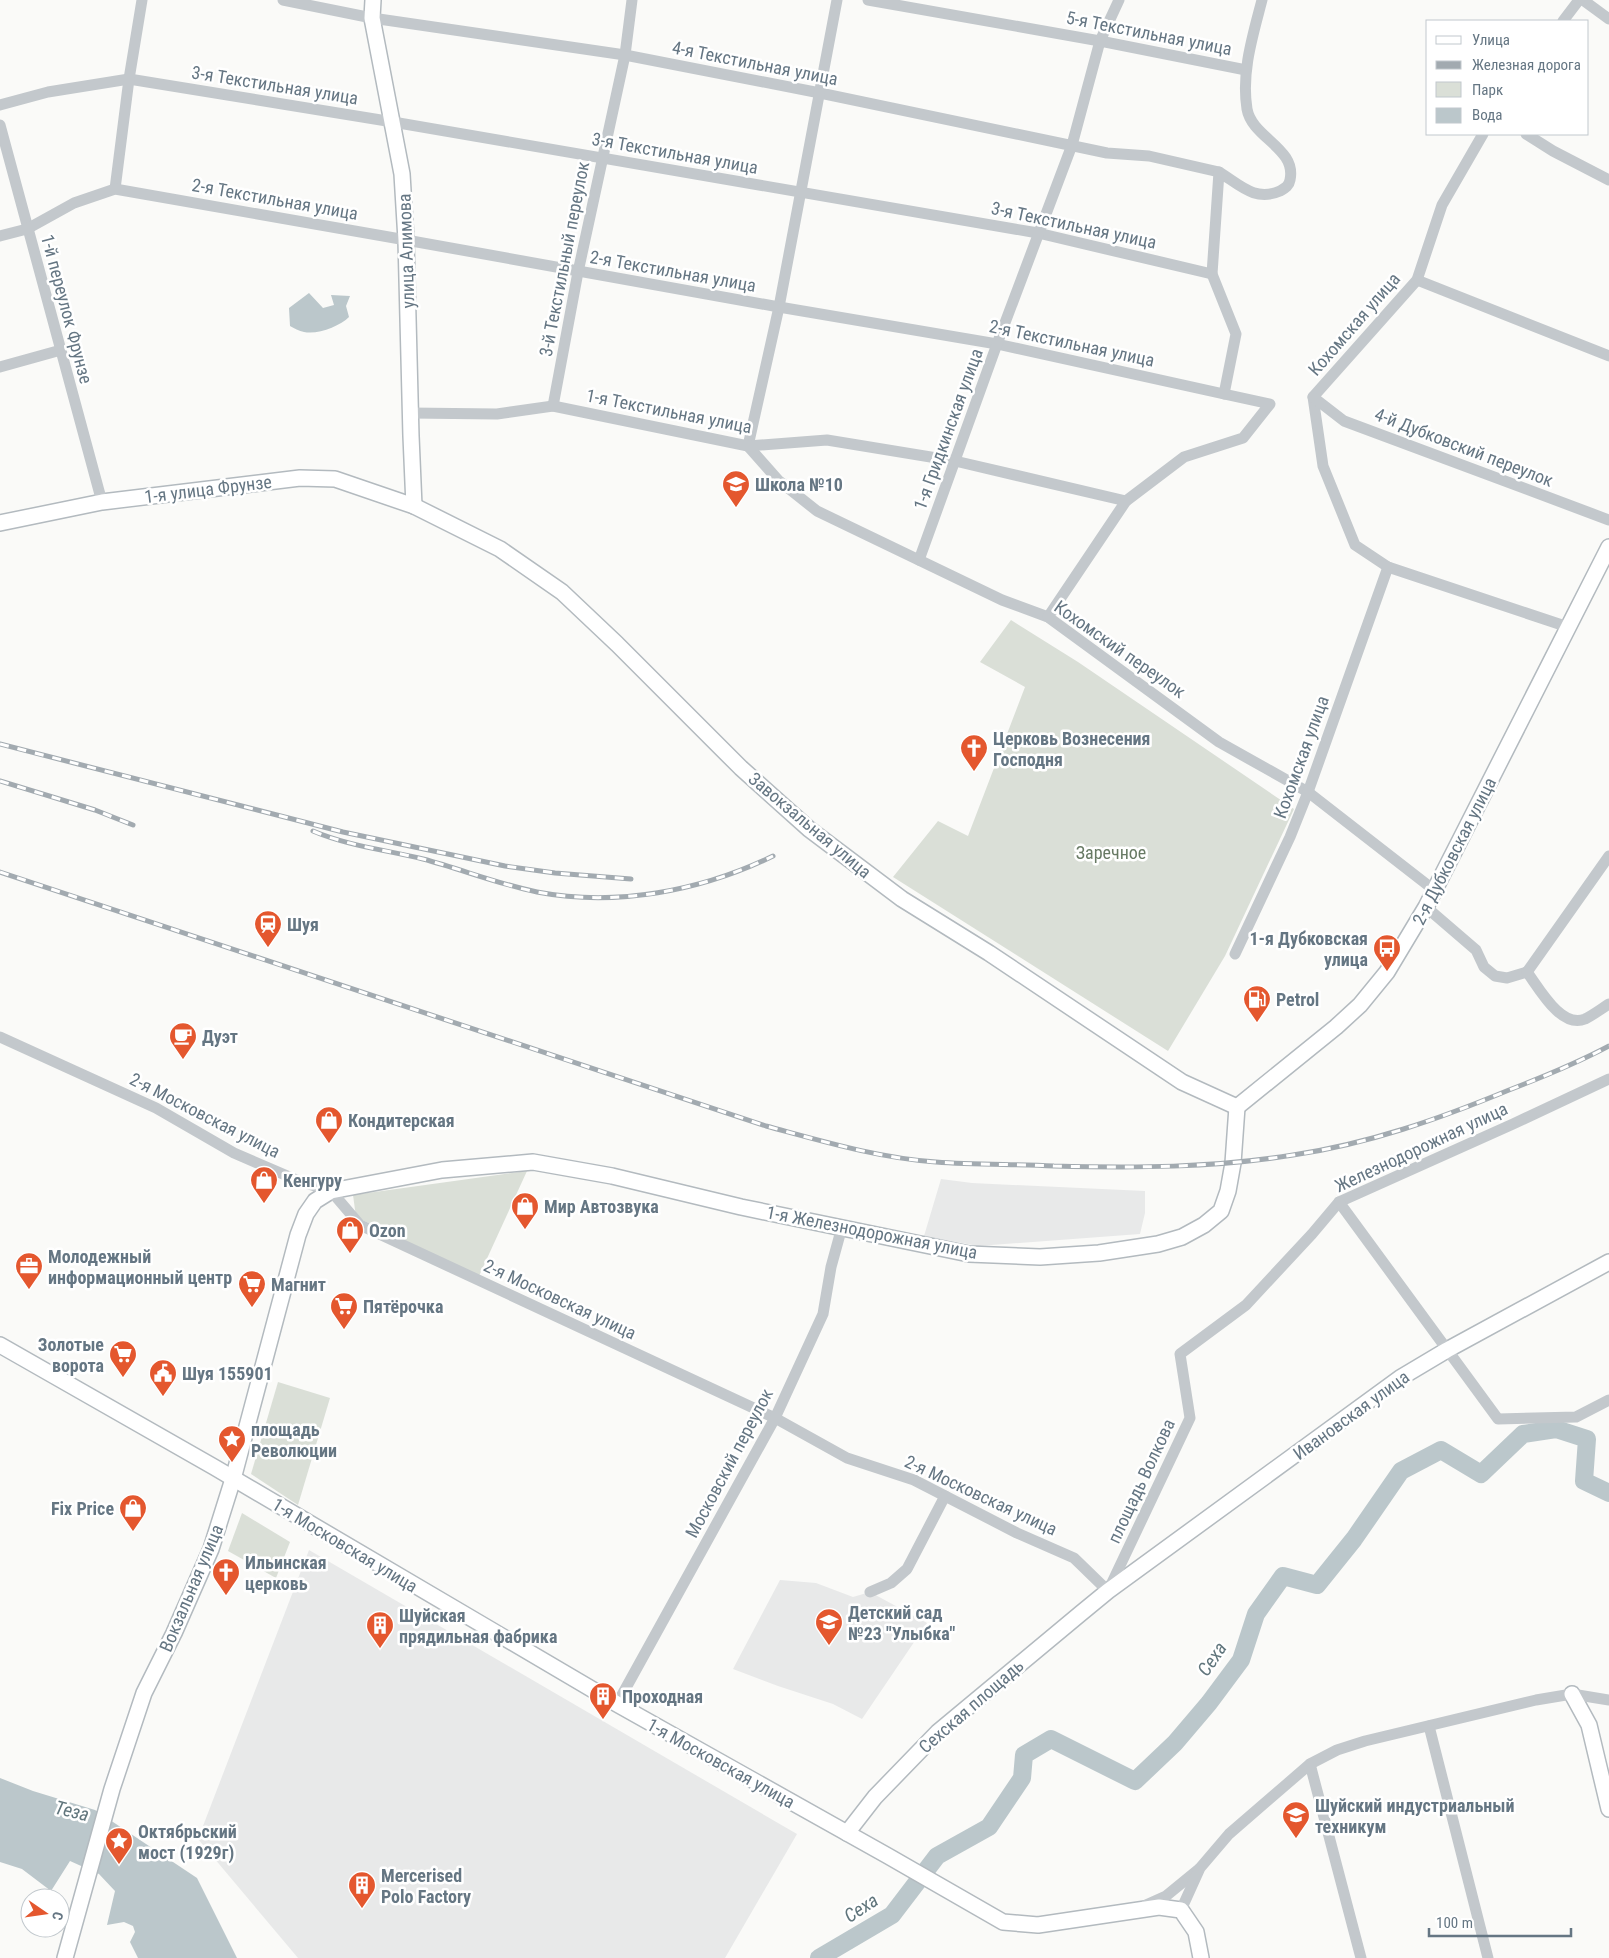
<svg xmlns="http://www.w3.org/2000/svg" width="1609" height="1958" font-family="'Roboto Condensed',sans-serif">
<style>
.built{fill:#e8e9e9}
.green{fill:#dadfd7}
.water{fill:#bbc7cb}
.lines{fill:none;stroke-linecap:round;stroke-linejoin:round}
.river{stroke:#bbc7cb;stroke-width:18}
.secondary-casing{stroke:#b3babf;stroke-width:18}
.street{stroke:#c3c8cc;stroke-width:11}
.secondary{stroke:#fff;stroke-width:15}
.rail-casing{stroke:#a2aab0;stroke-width:5}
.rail{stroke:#fff;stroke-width:3;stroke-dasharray:9;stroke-linecap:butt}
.labels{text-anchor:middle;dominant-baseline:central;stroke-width:5;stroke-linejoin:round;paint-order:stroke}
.street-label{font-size:18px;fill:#657683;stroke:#fff}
.poi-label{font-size:18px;font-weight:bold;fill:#657683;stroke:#fff;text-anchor:start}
.park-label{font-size:18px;fill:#687a64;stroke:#fff}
.water-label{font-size:19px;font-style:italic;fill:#60757c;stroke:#fff}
</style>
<rect width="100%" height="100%" fill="#fafaf8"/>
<g class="built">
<path d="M941 1179 972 1183 1145 1191V1213L1140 1234 978 1246 924 1236Z"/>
<path d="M309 1550 797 1834 725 1958H298L198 1839Z"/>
<path d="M780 1580 816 1583 853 1597 870 1592 927 1623 862 1719 833 1704 778 1686 733 1669Z"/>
</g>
<g class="green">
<path d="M1011 620 1078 662 1294 809 1225 956 1168 1051 893 877 938 821 968 836 1025 687 980 662Z"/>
<path d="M527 1171 479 1276 356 1217 353 1195Z"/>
<path d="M278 1382 330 1398 298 1505 251 1474Z"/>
<path d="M242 1513 290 1542 276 1578 228 1551Z"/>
</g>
<g class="water">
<path d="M309 293 323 308 334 305 331 295 350 296 346 306 349 317C340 326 318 335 304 332 299 331 294 328 290 326L289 308Z"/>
<path d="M0 1778 33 1791 95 1810 197 1878 237 1958H138L130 1942 135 1932 133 1926 124 1922 107 1925 115 1891 99 1874 70 1861 51 1891 22 1869 0 1862Z"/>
</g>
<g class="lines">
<path class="river" d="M819 1958 892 1915 937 1856 989 1827 1022 1778 1024 1755 1051 1739 1135 1781 1175 1743 1209 1703 1241 1660 1256 1614 1283 1576 1317 1585 1354 1539 1401 1471 1441 1450 1481 1474 1523 1434 1556 1429 1587 1439 1584 1481 1609 1493"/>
<g class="secondary-casing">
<g id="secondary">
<path d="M373 0 372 18 402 174 406 240 411 436 414 506"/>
<path d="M0 523 102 502 300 478 335 479 414 506 500 549 562 592 617 644 741 768 809 829 902 899 989 953 1182 1082 1237 1107"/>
<path d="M1237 1107 1336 1027 1360 1005 1387 972 1426 907 1609 547"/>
<path d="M0 1345 214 1467 617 1704 888 1856 1003 1922 1038 1925 1159 1907 1181 1910 1196 1932 1201 1958"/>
<path d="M1572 1694 1589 1725 1609 1809"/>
<path d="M847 1833 875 1797 938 1732 1080 1614 1108 1591 1400 1378 1447 1350 1609 1262"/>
<path d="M65 1958 112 1789 144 1693 174 1633 211 1549 233 1479 298 1235 306 1214 315 1201 331 1191 442 1170 533 1162 612 1176 741 1207 969 1254 1040 1257 1099 1253 1158 1244 1182 1237 1204 1225 1221 1211 1228 1191 1233 1163 1237 1107"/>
</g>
</g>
<g class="street">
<path d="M283 0 372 18 625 55 820 93 1107 153 1149 156 1219 172"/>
<path d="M837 0 779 307 748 446 778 480 817 511 1002 600 1048 617 1219 742 1308 792 1434 890"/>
<path d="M868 0 1100 41 1246 70"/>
<path d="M1583 0 1609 19"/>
<path d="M1563 21 1579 0"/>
<path d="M0 105 48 92 129 79 393 122 1038 233 1212 274"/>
<path d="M0 125 102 502"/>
<path d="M1483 134 1442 205 1417 280 1313 397 1323 466 1355 545 1388 567 1568 627"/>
<path d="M1526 134 1553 151 1609 180"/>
<path d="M115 189 129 79 142 0"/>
<path d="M0 236 27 229 74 203 115 189 406 240 779 307 997 344 1224 394"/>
<path d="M1417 280 1609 356"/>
<path d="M0 367 61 350"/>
<path d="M1313 397 1344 421 1609 520"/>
<path d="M553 406 578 272 625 55 632 0"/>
<path d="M410 413 497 414 553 406 748 446 827 440 955 461 1126 501"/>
<path d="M919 560 997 344 1072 145 1100 41 1119 0"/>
<path d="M1048 617 1126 501 1184 457 1243 438 1270 404 1224 394 1236 334 1212 274 1219 172C1240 185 1255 202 1280 191 1285 188 1289 186 1290 180 1297 148 1252 138 1247 109 1241 72 1253 35 1262 0"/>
<path d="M1426 907 1476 950 1484 967 1495 976 1507 978 1527 972"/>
<path d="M1235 954 1290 837 1308 792 1388 567"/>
<path d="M1527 972 1609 856"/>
<path d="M1527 972C1539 988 1561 1029 1585 1019 1593 1015 1601 1009 1609 1004"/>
<path d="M0 1037 156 1108 234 1153 299 1181 331 1191 360 1225 775 1418 847 1458 914 1480 1017 1533 1074 1558 1108 1591 1190 1418 1180 1354 1246 1305 1312 1234 1339 1202 1513 1124 1609 1079"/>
<path d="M1339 1202 1498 1419 1576 1417 1609 1400"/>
<path d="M870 1592 891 1583 907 1569 945 1496"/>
<path d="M617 1704 775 1418 823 1314 831 1267 842 1227"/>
<path d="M1429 1726 1488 1958"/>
<path d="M1310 1764 1361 1958"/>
<path d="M1146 1905 1166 1896 1199 1869"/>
<path d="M1181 1910 1200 1868 1229 1834 1310 1764 1337 1750 1365 1741 1536 1700 1572 1694 1609 1700"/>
</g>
<use href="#secondary" class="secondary"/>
<g class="rail-casing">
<g id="rail">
<path d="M0 744 343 832 505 866 555 873 631 879"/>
<path d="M0 781 95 810 133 825"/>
<path d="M313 831C348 846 387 850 423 859 461 869 498 884 537 892 616 907 701 891 773 856"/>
<path d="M0 872 766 1126C822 1141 878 1158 936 1162 975 1165 1015 1164 1054 1166 1134 1168 1213 1168 1293 1155 1368 1144 1439 1119 1509 1090 1543 1077 1577 1063 1609 1046"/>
</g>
</g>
<use href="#rail" class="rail"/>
</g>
<defs>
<g id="school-pin" transform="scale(1.4375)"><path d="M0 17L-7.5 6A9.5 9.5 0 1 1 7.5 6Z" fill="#e4572e" stroke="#fff"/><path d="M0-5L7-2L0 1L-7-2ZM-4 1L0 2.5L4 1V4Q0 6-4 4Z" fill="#fff"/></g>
<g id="church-pin" transform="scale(1.4375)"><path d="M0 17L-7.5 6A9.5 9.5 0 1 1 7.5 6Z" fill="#e4572e" stroke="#fff"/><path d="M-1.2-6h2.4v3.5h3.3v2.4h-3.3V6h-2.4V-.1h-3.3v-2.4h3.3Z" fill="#fff"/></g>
<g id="station-pin" transform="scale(1.4375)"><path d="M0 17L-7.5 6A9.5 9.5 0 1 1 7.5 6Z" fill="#e4572e" stroke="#fff"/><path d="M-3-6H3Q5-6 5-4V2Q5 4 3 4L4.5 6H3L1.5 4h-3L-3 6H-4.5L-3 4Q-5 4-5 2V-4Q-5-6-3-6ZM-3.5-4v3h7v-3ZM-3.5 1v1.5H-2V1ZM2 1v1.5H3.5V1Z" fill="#fff"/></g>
<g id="bus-pin" transform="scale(1.4375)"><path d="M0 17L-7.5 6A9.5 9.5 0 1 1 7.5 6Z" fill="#e4572e" stroke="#fff"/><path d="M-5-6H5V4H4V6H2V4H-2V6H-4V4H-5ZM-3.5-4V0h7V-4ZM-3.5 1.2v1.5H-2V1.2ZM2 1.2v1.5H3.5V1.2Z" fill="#fff"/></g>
<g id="fuel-pin" transform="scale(1.4375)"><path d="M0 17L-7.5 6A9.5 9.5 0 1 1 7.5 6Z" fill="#e4572e" stroke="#fff"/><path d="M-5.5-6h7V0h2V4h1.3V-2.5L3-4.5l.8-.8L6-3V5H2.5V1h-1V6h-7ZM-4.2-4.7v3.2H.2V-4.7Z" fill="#fff"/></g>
<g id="cafe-pin" transform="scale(1.4375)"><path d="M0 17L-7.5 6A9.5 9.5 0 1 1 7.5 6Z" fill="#e4572e" stroke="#fff"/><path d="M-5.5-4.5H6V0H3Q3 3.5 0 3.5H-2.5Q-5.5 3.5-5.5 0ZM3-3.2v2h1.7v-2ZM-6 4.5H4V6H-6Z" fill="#fff"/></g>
<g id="shop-pin" transform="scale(1.4375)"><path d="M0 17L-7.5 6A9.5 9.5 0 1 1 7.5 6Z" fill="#e4572e" stroke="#fff"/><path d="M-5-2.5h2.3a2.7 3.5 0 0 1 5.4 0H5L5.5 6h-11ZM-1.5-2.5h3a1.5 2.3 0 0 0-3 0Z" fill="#fff"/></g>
<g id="office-pin" transform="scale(1.4375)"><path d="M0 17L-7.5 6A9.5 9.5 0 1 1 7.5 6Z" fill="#e4572e" stroke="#fff"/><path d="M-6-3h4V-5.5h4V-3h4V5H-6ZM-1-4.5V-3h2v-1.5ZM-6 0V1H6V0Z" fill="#fff"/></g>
<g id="supermarket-pin" transform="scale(1.4375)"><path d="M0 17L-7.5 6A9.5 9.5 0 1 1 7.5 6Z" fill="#e4572e" stroke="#fff"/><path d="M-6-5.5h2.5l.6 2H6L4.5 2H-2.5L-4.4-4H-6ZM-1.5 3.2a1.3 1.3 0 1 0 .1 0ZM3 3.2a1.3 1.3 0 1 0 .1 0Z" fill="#fff"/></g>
<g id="civic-pin" transform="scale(1.4375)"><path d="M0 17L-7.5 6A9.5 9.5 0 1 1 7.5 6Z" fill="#e4572e" stroke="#fff"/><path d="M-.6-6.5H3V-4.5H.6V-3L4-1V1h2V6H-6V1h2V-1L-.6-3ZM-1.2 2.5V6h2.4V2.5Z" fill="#fff"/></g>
<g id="sight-pin" transform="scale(1.4375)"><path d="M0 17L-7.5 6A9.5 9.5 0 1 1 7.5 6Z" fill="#e4572e" stroke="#fff"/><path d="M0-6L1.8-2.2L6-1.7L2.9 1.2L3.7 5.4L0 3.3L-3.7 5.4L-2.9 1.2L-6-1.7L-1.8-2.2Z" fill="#fff"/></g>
<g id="building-pin" transform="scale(1.4375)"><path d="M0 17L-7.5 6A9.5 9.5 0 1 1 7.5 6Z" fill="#e4572e" stroke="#fff"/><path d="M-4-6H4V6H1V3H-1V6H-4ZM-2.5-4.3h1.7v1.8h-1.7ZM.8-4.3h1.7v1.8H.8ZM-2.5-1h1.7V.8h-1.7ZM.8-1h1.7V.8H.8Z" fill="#fff"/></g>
<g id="university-pin" transform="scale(1.4375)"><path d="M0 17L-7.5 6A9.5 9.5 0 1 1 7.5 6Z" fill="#e4572e" stroke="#fff"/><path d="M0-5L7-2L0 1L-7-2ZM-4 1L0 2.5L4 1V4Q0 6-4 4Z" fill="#fff"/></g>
</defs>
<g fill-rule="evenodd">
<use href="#school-pin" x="736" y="484"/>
<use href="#church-pin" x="974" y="748"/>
<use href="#station-pin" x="268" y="924"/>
<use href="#bus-pin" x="1387" y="948"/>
<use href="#fuel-pin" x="1257" y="999"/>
<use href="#cafe-pin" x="183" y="1036"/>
<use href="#shop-pin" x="329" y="1120"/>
<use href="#shop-pin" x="264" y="1180"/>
<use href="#shop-pin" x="525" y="1206"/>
<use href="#shop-pin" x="350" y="1230"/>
<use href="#office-pin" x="29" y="1266"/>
<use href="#supermarket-pin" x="252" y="1284"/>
<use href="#supermarket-pin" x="344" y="1306"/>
<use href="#supermarket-pin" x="123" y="1354"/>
<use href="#civic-pin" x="163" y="1373"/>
<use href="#sight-pin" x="232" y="1439"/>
<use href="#shop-pin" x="133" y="1508"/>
<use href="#church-pin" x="226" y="1572"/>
<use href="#school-pin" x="829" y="1622"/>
<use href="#building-pin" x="380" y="1625"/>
<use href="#building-pin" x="603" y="1696"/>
<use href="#university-pin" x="1296" y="1815"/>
<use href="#sight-pin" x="119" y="1841"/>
<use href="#building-pin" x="362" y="1885"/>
</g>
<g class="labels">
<g class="street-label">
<text transform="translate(1149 33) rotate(11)">5-я Текстильная улица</text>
<text transform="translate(755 63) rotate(11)">4-я Текстильная улица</text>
<text transform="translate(275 85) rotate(9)">3-я Текстильная улица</text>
<text transform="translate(675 153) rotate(10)">3-я Текстильная улица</text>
<text transform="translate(275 199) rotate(10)">2-я Текстильная улица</text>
<text transform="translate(1074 225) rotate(12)">3-я Текстильная улица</text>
<text transform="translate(406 251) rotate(-92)">улица Алимова</text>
<text transform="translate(564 259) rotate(-79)">3-й Текстильный переулок</text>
<text transform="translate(673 271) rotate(10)">2-я Текстильная улица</text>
<text transform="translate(67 309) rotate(75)">1-й переулок Фрунзе</text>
<text transform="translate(1354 324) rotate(-49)">Кохомская улица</text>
<text transform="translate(1072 343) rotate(12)">2-я Текстильная улица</text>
<text transform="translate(669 411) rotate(11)">1-я Текстильная улица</text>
<text transform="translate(948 429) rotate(-70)">1-я Гридкинская улица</text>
<text transform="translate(1464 447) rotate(21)">4-й Дубковский переулок</text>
<text transform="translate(208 489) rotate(-7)">1-я улица Фрунзе</text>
<text transform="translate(1120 649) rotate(35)">Кохомский переулок</text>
<text transform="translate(1301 757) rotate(-70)">Кохомская улица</text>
<text transform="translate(810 825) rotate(40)">Завокзальная улица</text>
<text transform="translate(1454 851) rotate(-63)">2-я Дубковская улица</text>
<text transform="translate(205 1115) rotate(27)">2-я Московская улица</text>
<text transform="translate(1421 1147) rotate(-25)">Железнодорожная улица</text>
<text transform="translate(872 1232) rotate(11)">1-я Железнодорожная улица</text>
<text transform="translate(560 1299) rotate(25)">2-я Московская улица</text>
<text transform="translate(1351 1415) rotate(-36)">Ивановская улица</text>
<text transform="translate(729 1463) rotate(-62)">Московский переулок</text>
<text transform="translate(1141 1481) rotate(-65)">площадь Волкова</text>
<text transform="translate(981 1495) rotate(25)">2-я Московская улица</text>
<text transform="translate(345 1545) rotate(31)">1-я Московская улица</text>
<text transform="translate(191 1588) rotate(-67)">Вокзальная улица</text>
<text transform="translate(971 1706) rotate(-41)">Сехская площадь</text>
<text transform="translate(721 1763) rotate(29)">1-я Московская улица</text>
</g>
<g class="poi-label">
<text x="755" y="484">Школа №10</text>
<text x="993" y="738">Церковь Вознесения<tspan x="993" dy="21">Господня</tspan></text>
<text x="287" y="924">Шуя</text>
<text x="1368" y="938" text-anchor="end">1-я Дубковская<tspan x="1368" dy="21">улица</tspan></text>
<text x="1276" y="999">Petrol</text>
<text x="202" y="1036">Дуэт</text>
<text x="348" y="1120">Кондитерская</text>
<text x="283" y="1180">Кенгуру</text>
<text x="544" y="1206">Мир Автозвука</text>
<text x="369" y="1230">Ozon</text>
<text x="48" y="1256">Молодежный<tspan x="48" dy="21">информационный центр</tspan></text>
<text x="271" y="1284">Магнит</text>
<text x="363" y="1306">Пятёрочка</text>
<text x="104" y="1344" text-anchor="end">Золотые<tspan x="104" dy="21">ворота</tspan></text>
<text x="182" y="1373">Шуя 155901</text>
<text x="251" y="1429">площадь<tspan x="251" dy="21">Революции</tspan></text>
<text x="114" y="1508" text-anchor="end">Fix Price</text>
<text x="245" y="1562">Ильинская<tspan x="245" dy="21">церковь</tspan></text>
<text x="848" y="1612">Детский сад<tspan x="848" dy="21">№23 "Улыбка"</tspan></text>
<text x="399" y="1615">Шуйская<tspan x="399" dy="21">прядильная фабрика</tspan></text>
<text x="622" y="1696">Проходная</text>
<text x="1315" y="1805">Шуйский индустриальный<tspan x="1315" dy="21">техникум</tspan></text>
<text x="138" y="1831">Октябрьский<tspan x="138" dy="21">мост (1929г)</tspan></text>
<text x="381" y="1875">Mercerised<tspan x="381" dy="21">Polo Factory</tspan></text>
</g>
<g class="park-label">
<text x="1111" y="852">Заречное</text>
</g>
<g class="water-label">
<text transform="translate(1212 1659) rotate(-56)">Сеха</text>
<text transform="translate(72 1811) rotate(14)">Теза</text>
<text transform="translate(861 1908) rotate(-33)">Сеха</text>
</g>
</g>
<rect x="1426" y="20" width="162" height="115" fill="#ffffff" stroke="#c1c8cd"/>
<rect x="1436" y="36" width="25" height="8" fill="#ffffff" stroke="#c1c8cd"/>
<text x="1472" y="45" font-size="15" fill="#657683">Улица</text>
<rect x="1436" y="61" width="25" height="8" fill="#a2aab0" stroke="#c1c8cd"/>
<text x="1472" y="70" font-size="15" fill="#657683">Железная дорога</text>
<rect x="1436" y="82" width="25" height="15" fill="#dadfd7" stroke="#c1c8cd"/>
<text x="1472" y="95" font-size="15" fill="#657683">Парк</text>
<rect x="1436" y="108" width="25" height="15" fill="#bbc7cb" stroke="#c1c8cd"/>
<text x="1472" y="120" font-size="15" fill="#657683">Вода</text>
<g transform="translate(45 1913) rotate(103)"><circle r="24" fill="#ffffff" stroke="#c1c8cd"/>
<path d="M0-4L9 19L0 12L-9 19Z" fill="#e4572e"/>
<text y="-8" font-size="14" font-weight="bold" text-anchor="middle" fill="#657683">С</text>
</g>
<path d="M1429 1928v8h142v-8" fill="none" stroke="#657683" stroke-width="2.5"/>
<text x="1436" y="1928" font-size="15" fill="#657683" stroke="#ffffff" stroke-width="4" paint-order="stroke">100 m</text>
</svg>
